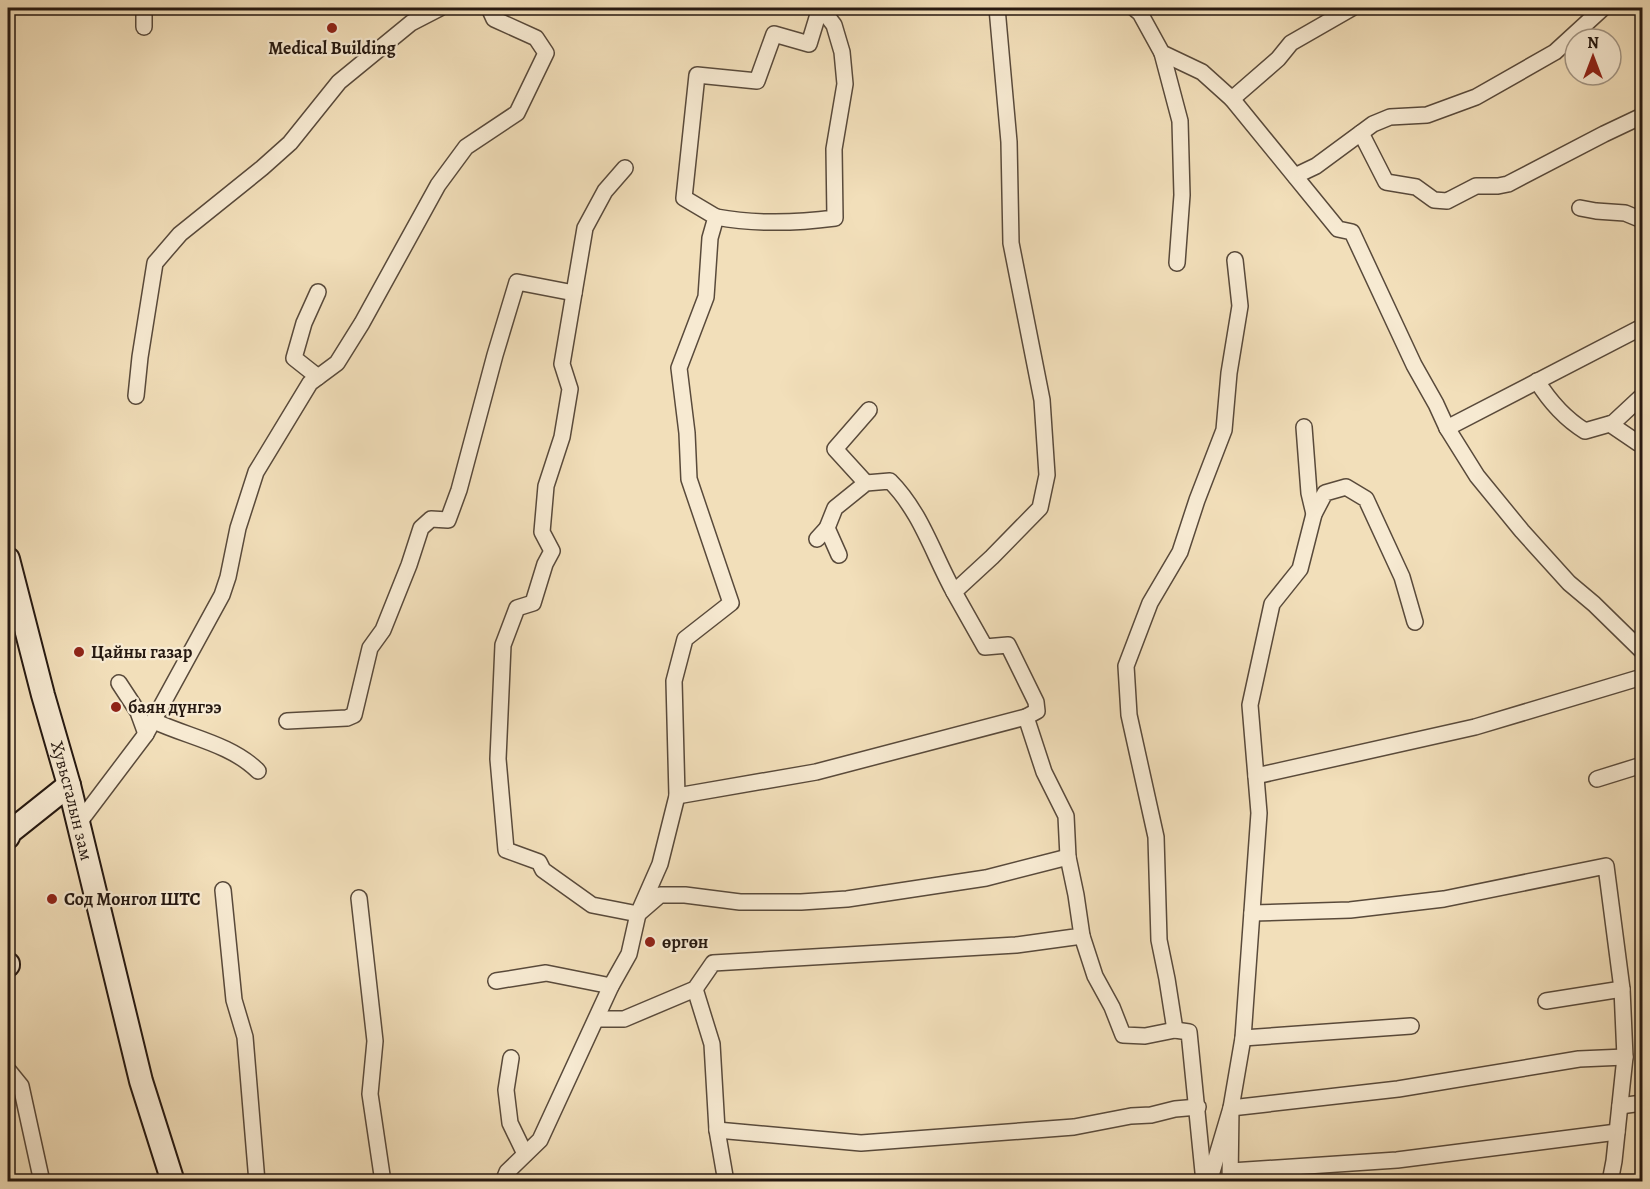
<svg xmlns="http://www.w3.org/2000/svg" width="1650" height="1189" font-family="Alegreya,serif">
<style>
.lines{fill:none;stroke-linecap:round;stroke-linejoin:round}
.street-casing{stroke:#594a3b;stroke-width:18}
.secondary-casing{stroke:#261911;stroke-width:26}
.street{stroke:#f7ead2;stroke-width:15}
.secondary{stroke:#f7ead2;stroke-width:22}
.poi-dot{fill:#8f2418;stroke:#f7ead2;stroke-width:2}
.labels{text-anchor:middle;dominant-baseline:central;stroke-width:4.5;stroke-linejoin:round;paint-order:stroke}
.poi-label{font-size:18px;font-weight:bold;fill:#261911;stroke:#f7ead2;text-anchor:start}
.street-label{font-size:18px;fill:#261911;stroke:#f7ead2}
</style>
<rect width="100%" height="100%" fill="#f2dfba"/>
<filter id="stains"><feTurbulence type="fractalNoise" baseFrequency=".00333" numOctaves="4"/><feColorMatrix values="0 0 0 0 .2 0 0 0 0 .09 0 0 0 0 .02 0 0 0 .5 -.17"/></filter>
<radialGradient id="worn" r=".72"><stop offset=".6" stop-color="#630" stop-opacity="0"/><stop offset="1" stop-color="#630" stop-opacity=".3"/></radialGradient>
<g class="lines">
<g class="street-casing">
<g id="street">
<path d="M144 8V27"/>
<path d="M997 8 1009 142 1011 243 1042 400 1047 475 1040 508 992 557 954 592 985 647 1008 645 1036 702 1037 711 1026 717"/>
<path d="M1134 8 1140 13 1162 53 1202 72 1232 99 1338 229 1352 232 1414 365 1436 404 1447 428 1477 476 1522 531 1569 583 1594 604 1642 651"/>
<path d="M1162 53 1180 121 1182 195 1177 263"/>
<path d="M1232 99 1278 59 1291 43 1352 8"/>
<path d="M1361 133 1386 182 1416 187 1434 200 1447 201 1476 186H1498L1508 184 1604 134 1642 116"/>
<path d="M1295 176 1316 166 1373 124 1390 117 1427 115 1476 97 1555 52 1603 8"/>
<path d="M1580 208 1596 211 1625 213 1642 220"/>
<path d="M716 217C754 224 797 223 835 218L834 149 845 84 842 52 834 25 821 8"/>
<path d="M318 292 304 323 294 358 318 377"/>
<path d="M1537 381C1550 402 1564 418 1585 431L1613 423 1642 396"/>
<path d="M136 396 140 357 155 263 180 234 262 168 290 143 339 82 411 23 440 8"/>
<path d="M1610 424 1638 443 1642 444"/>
<path d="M1304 427 1309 493 1314 514"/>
<path d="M1447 428 1642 327"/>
<path d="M866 483 835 449 869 410"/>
<path d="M827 528 839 555"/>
<path d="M817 539 827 528 835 508 866 483 890 481C921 512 933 554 954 592"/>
<path d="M119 683 138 712 146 734"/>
<path d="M154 721C188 737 231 744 258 771"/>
<path d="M287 721 347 718 354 715 370 648 383 630 409 565 421 528 431 519 448 520 459 490 495 355 517 282 574 293"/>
<path d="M1256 776 1475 727 1642 677"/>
<path d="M1597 779 1642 765"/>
<path d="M677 796 816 772 1026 717 1044 772 1066 816 1068 857"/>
<path d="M78 824 146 734 222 595 228 577 238 528 256 472 310 383 337 363 362 323 438 185 466 147 517 113 546 53 536 38 494 19 489 8"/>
<path d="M223 890 234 1000 245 1037 257 1182"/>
<path d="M359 898 375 1041 370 1094 383 1182"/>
<path d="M1252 913 1350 910 1444 899 1606 866 1622 989 1625 1057 1614 1161 1610 1182"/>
<path d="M1082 936 1095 976 1112 1007 1123 1035 1145 1036 1175 1030 1189 1032 1204 1182"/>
<path d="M496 981 546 973 611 986"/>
<path d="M695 989 712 1044 717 1130 726 1182"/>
<path d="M1546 1001 1622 989"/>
<path d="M597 1019H624L695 989 713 963 1016 945 1082 936 1076 895 1068 857 986 878 847 899 801 902H740L685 895H660L638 914 592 905 543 870 539 862 506 850 498 759 503 645 517 608 533 603 545 564 552 551 542 532 546 486 562 437 570 389 562 364 585 228 605 191 625 168"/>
<path d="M1175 1030 1167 979 1159 940 1156 837 1129 715 1126 666 1150 603 1180 552 1197 500 1224 430 1229 373 1240 306 1235 260"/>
<path d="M1243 1038 1411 1026"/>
<path d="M511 1058 506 1090 510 1123 525 1154"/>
<path d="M8 1070 21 1086 42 1182"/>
<path d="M1620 1106 1642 1103"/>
<path d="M717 1130 861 1143 1074 1127 1131 1116 1151 1115 1175 1109 1198 1107"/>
<path d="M1231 1171 1397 1160 1617 1132"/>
<path d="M503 1182 507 1172 540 1140 611 986 629 954 638 914 660 864 677 796 674 681 685 639 731 603 689 479 687 433 679 368 706 297 710 238 716 217 684 198 697 75 757 81 774 34 809 44 820 8"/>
<path d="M1209 1182 1231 1108 1398 1089 1579 1059 1625 1057"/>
<path d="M1230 1182 1231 1108 1243 1038 1259 813 1250 705 1272 604 1300 569 1314 514 1325 493 1346 487 1366 499 1402 577 1415 622"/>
</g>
</g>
<g class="secondary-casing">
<g id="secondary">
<path id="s1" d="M8 559 43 695 69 785 141 1081 173 1182"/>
<path d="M8 837 10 832 69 785"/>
<path d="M8 964V965"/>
</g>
</g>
<use href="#street" class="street"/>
<use href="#secondary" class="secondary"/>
</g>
<g class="poi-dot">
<circle cx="332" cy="28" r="6"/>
<circle cx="79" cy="652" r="6"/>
<circle cx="116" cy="707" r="6"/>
<circle cx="52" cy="899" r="6"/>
<circle cx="650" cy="942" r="6"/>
</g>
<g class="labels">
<g class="poi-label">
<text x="332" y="48" text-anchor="middle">Medical Building</text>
<text x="91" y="652">Цайны газар</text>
<text x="128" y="707">баян дүнгээ</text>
<text x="64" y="899">Сод Монгол ШТС</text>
<text x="662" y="942">өргөн</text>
</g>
<g class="street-label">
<text stroke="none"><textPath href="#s1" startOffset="250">Хувьсгалын зам</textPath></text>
</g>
</g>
<rect width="1650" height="1189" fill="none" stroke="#f2dfba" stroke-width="30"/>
<rect x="9" y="9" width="1632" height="1171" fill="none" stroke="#261911" stroke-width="3"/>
<rect x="15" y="15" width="1620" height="1159" fill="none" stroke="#261911" stroke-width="1.5"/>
<g transform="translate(1593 57)"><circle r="28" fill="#f7ead2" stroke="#a39685" stroke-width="1.5"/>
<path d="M0-4.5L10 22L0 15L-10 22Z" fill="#8f2418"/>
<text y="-9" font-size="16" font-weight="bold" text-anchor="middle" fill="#261911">N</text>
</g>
<rect width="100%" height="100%" filter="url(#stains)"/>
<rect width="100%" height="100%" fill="url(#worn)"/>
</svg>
